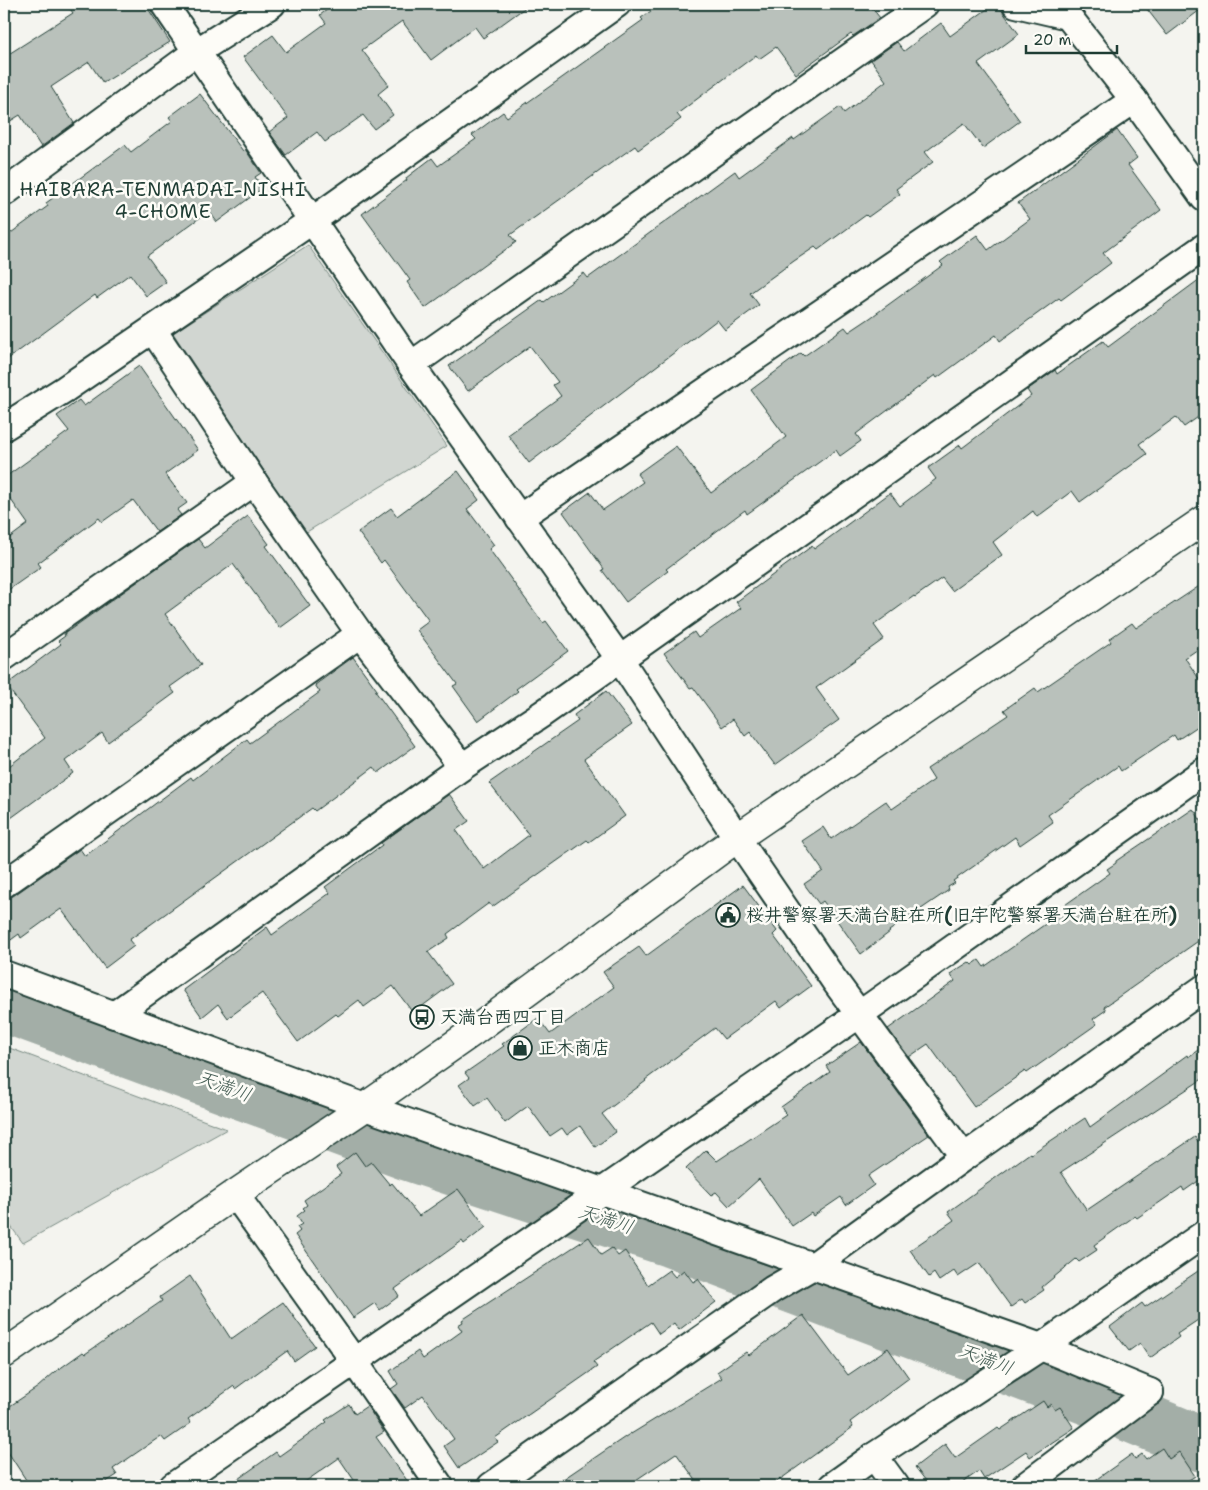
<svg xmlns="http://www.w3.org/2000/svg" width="1208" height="1490" font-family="'Shantell Sans','Klee One',sans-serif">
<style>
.green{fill:#d1d6d1;stroke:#788a82}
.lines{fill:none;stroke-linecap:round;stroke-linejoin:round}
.river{stroke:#a3aea7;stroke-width:55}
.building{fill:#b9c1bb;stroke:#1f3d34}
.minor-casing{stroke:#1f3d34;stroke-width:30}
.tertiary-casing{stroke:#1f3d34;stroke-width:31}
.minor{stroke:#fdfcf7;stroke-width:26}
.tertiary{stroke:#fdfcf7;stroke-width:28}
.labels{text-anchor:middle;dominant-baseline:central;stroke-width:5;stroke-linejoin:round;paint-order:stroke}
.poi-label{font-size:18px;font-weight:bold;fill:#1f3d34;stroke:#fdfcf7;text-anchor:start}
.neighbourhood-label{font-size:19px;letter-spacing:1px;fill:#1f3d34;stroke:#fdfcf7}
.water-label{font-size:19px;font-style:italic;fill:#475f56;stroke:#fdfcf7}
</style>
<rect width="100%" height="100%" fill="#f4f4ef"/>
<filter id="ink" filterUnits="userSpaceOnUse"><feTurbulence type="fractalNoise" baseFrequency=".02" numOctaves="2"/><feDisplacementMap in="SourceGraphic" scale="10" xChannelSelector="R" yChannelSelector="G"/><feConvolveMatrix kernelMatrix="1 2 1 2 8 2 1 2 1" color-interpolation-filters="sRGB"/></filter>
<g filter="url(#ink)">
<g class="green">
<path d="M308 245 447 446 305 533 173 333Z"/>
<path d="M4 1046 227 1129 23 1243 4 1217Z"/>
</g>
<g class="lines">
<path class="river" d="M4 1005 410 1154 671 1240 1092 1399 1204 1445"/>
</g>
<g class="building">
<path d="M67 4H145L170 42 103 83 89 62 51 87 74 123 41 147 20 115 4 125V57L73 13Z"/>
<path d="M335 4H530L483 38 475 27 431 60 402 21 362 50 389 85 378 94 393 115 374 129 363 115 325 142 317 132 286 155 269 132 288 118 243 57 273 35 286 52 326 23 320 15Z"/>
<path d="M661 4H869L880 18 853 36 851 34 796 74 776 47 759 59 756 55 677 114 681 119 638 150 635 146 510 235 516 242 425 308 407 282 410 280 362 214 407 180 406 178 432 158 438 166 476 139 472 135 503 112 507 117 643 20 641 18Z"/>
<path d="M994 4H997L1019 34 978 64 1020 121 983 148 964 123 925 152 933 162 896 189 900 194 868 217 866 215 818 250 815 247 794 261 750 293 759 305 725 330 717 320 529 463 508 435 561 396 553 385 558 382 530 346 468 391 449 366 542 300 544 302 584 273 588 278 735 171 739 177 793 138 794 140 840 107 844 113 886 81 871 60 897 42 904 51 941 23 950 36Z"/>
<path d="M1143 4H1204V7L1167 35Z"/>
<path d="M200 94 243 151 245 149 261 173 255 177 263 188 217 222 209 211 147 256 166 282 146 296 130 274 97 298 95 295 4 362V238L48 206 46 203 125 145 131 152 172 121 169 117Z"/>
<path d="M1117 130 1137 158 1128 165 1161 210 1103 253 1111 263 1061 300 1059 298 1000 341 996 335 937 378 935 375 856 434 861 441 840 456 836 450 747 514 745 510 666 569 668 571 626 602 602 570 604 569 563 512 590 492 603 510 643 482 637 474 676 446 711 493 786 437 751 390 801 353 804 356 845 327 849 332 870 318 943 265 940 262 977 235 988 250 1030 219 1018 203Z"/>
<path d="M1204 276V413L1184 427 1176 417 1139 444 1147 454 1080 502 1072 491 1037 517 1033 511 993 542 1002 555 952 591 942 578 915 597 914 596 874 625 884 639 816 688 839 720 775 765 750 732 745 736 733 719 722 727 693 687 690 688 664 653 694 632 698 638 741 608 736 602 812 546 814 549 890 493 900 506 936 479 928 468 960 445 962 448 1031 396 1027 390 1055 370 1057 374 1103 341 1108 347Z"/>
<path d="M139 366 198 450 165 474 187 503 177 510 181 515 157 532 133 500 102 522 99 518 38 563 41 567 4 593V542L28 524 4 490V478L69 431 57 416 79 400 84 406Z"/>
<path d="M458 471 479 500 467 509 494 545 489 549 543 623 546 621 568 651 516 689 518 691 478 721 453 686 457 684 417 630 429 621 384 560 381 563 358 532 391 508 397 516Z"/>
<path d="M248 516 269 544 266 546 310 606 280 628 233 564 165 614 201 665 170 687 175 693 108 742 102 733 65 761 73 773 4 823V770L45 738 6 685 61 644 58 641 65 636 64 634 198 539 205 548Z"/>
<path d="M1204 583V645L1185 658 1204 686V722L1177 740 1174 735 1121 771 1118 766 1048 815 1053 822 1020 845 1015 837 953 881 955 883 948 887 949 890 889 931 890 932 861 954 823 901 819 904 804 884 823 871 802 841 823 827 831 839 886 801 892 809 934 780 927 769 1008 715 1004 710 1035 688 1038 692 1111 642 1109 639 1132 623 1136 628Z"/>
<path d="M353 657 377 690 375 691 415 746 378 773 374 767 315 811 312 808 129 940 134 946 105 968 61 909 21 938 19 934 4 945V899L13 896 80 849 85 856 191 777 193 780 247 739 250 743 320 692 315 685Z"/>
<path d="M606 691 632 725 584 759 625 816 589 842 587 840 492 907 489 903 447 934 449 938 428 952 452 984 413 1013 393 986 364 1007 359 1000 338 1016 336 1014 298 1042 262 993 228 1018 218 1004 202 1017 183 990 267 927 272 935 330 893 325 887 382 845 381 843 449 794 469 821 456 830 484 869 529 835 489 783 578 721 574 715Z"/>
<path d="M1193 809 1204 825V937L1104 1007 1106 1010 1093 1019 1097 1024 1027 1073 1025 1071 974 1107 928 1044 909 1057 888 1029 955 981 950 974 969 962 972 965 979 960 984 967 1064 911 1062 907 1110 873 1107 869 1116 863V861Z"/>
<path d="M743 885 777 931 773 935 811 986 781 1008 776 1001 724 1039 715 1028 645 1080 646 1081 602 1114 616 1132 595 1147 580 1126 567 1135 562 1128 550 1136 528 1106 505 1123 487 1098 475 1106 459 1085 469 1078 465 1073 504 1046 502 1044 538 1018 550 1034 614 987 603 972 639 947 646 956Z"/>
<path d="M861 1042 929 1135 868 1176 874 1185 846 1205 841 1197 813 1216 811 1213 792 1226 759 1179 729 1206 716 1192 711 1195 686 1169 706 1150 717 1161 786 1115 781 1107 830 1072 826 1066Z"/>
<path d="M1204 1046V1078L1061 1172 1087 1210 1195 1137 1204 1150V1177L1184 1191 1182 1187 1137 1218 1135 1216 1094 1245 1097 1250 1079 1262 1076 1259 1042 1287 1044 1290 1025 1303 1022 1299 1011 1307 979 1263 958 1277 954 1271 939 1281 934 1273 929 1277 910 1250 954 1220 948 1212 1030 1153 1031 1154 1085 1118 1090 1127 1166 1072 1165 1071 1187 1055 1188 1057Z"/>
<path d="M355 1152 365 1166 371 1162 390 1185 392 1183 419 1216 458 1189 486 1227 464 1244 462 1241 395 1289 399 1296 380 1310 375 1303 353 1318 295 1235 300 1231 297 1227 302 1224 297 1216 305 1210 303 1208 307 1205 304 1200 341 1174 336 1167Z"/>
<path d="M589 1237 601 1255 612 1248 618 1256 625 1251 648 1285 669 1270 675 1277 684 1270 693 1282 698 1279 716 1302 679 1330 674 1323 659 1334 651 1322 593 1362 597 1367 495 1438 498 1442 459 1468 444 1446 454 1439 423 1395 405 1408 391 1389 398 1384 390 1371 418 1351 423 1359 462 1331 458 1325 463 1322 462 1320Z"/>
<path d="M1204 1267V1316L1177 1334 1179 1337 1150 1358 1140 1343 1129 1351 1110 1327 1142 1303 1145 1307Z"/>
<path d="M190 1276 231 1339 283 1302 315 1346 294 1361 287 1351 235 1389 234 1386 188 1419 191 1423 165 1441 161 1436 113 1469 117 1475 100 1486H30L4 1446V1410L38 1387 55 1372 83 1352 85 1354 162 1301 160 1297Z"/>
<path d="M803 1315 848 1375 888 1348 909 1378 850 1422 853 1427 771 1486H700L676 1453 627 1486H553L631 1433V1434L722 1378 717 1372 746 1352 749 1355Z"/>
<path d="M1043 1401 1047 1407 1051 1404 1055 1410 1060 1407 1074 1428 1030 1457 1026 1451 984 1479 979 1471 958 1486H930L915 1467 945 1444 955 1458 998 1428 1000 1430Z"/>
<path d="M349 1404 355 1414 367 1406 384 1432 376 1437 411 1486H358L339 1458 299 1486H228L276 1452 279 1456 327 1422 325 1420Z"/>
<path d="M1162 1448 1169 1459 1179 1452 1195 1476 1180 1486H1087L1132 1454 1135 1459 1142 1454 1146 1459Z"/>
</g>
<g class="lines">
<g class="minor-casing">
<g id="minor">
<path d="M164 4 411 365 619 658 737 838 834 980 964 1157 813 1266 773 1289 491 1486"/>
<path d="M1016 4 1068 16 1134 100 1204 198"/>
<path d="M4 193 196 52 272 4"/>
<path d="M153 330 254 482"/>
<path d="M411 365 925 4"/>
<path d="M4 427 65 389 313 220 617 4"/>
<path d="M519 518 1134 100"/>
<path d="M4 657 254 482 360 634 462 767"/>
<path d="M4 884 360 634"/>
<path d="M4 974 365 1107 1041 1347 1150 1392"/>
<path d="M114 1015 462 767 542 714 1204 247"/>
<path d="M964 1157 1204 988"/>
<path d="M235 1194 354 1361 440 1486"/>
<path d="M874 1456 896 1486"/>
<path d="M173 1486 860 1014 1204 771"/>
<path d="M832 1486 874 1456 1041 1347 1204 1234"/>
<path d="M1025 1486 1150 1392"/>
</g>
</g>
<g class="tertiary-casing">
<path id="tertiary" d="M4 1354 235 1194 365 1107 474 1031 737 838 1204 520"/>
</g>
<use href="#minor" class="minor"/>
<use href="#tertiary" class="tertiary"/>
</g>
</g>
<defs>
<g id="civic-ring" transform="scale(1.25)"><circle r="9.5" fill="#fdfcf7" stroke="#1f3d34" stroke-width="1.5"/><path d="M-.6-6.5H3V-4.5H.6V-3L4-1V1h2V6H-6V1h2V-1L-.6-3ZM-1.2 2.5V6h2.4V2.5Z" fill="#1f3d34"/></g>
<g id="bus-ring" transform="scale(1.25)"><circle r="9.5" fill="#fdfcf7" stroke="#1f3d34" stroke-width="1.5"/><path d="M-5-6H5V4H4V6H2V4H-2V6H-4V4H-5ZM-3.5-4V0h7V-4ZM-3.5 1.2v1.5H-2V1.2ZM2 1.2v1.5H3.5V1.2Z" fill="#1f3d34"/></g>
<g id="shop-ring" transform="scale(1.25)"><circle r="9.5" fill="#fdfcf7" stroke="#1f3d34" stroke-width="1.5"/><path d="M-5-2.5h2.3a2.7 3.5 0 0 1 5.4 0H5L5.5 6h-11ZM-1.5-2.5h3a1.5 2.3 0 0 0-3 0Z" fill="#1f3d34"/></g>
</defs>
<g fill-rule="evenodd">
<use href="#civic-ring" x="728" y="915"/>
<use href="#bus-ring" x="422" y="1017"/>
<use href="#shop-ring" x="520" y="1048"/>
</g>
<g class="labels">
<g class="poi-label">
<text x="746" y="915">桜井警察署天満台駐在所(旧宇陀警察署天満台駐在所)</text>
<text x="440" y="1017">天満台西四丁目</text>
<text x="538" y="1048">正木商店</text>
</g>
<g class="neighbourhood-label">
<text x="163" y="189">HAIBARA-TENMADAI-NISHI<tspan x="163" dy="22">4-CHOME</tspan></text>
</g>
<g class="water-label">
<text transform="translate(224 1086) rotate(20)">天満川</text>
<text transform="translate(606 1219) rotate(18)">天満川</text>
<text transform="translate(986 1359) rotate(21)">天満川</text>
</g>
</g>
<rect width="1208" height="1490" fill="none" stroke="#fdfcf7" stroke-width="20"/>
<rect x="10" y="10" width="1188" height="1470" fill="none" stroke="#1f3d34" stroke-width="2" filter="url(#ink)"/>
<path d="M1026 45v8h91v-8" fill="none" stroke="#1f3d34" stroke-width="2.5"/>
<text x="1033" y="45" font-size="15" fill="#1f3d34" stroke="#fdfcf7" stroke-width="4" paint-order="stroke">20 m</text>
</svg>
